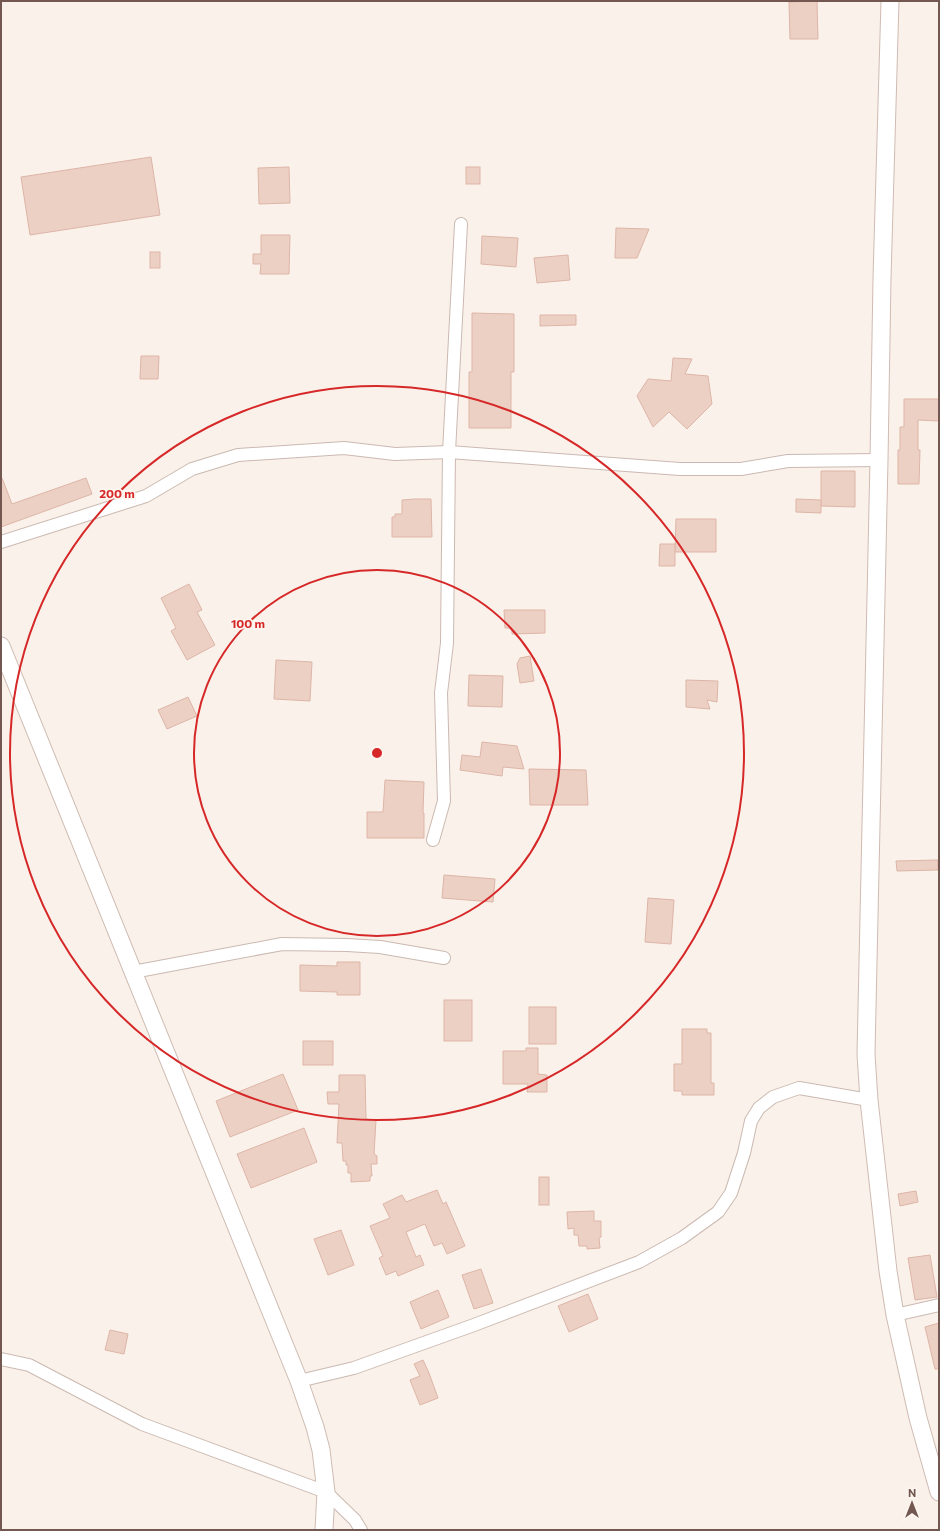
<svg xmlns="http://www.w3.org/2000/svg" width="940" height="1531" font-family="Commissioner,sans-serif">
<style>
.building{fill:#edd0c4;stroke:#ddb5a7}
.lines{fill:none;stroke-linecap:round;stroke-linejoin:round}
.street-casing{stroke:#cbb9b1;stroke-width:14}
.secondary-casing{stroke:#cfbbb2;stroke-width:19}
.street{stroke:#fff;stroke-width:12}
.secondary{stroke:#fff;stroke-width:17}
.ring{fill:none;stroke:#d62828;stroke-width:2}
.centre{fill:#d62828;stroke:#fdf6f0;stroke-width:2}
.ring-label{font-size:12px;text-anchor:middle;font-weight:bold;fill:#d62828;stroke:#fdf6f0;stroke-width:3.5;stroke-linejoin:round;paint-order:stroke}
</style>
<rect width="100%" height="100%" fill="#faf2ea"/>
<g class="building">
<path d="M817 1 818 39H790L789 2Z"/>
<path d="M151 157 160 215 30 235 21 177Z"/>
<path d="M289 167 290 203 259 204 258 168Z"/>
<rect x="466" y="167" width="14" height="17"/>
<path d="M616 228 649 229 637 258H615Z"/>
<path d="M261 235H290L289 274H260L261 264H253V254H261Z"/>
<path d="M482 236 518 238 516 267 481 264Z"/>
<rect x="150" y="252" width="10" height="16"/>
<path d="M568 255 570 280 537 283 534 258Z"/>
<path d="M472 313 514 314V372H511V428H469V372H472Z"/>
<path d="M540 315H576V325L540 326Z"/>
<path d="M141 356H159L158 379H140Z"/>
<path d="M673 358 692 359 685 374 708 376 712 404 687 429 669 412 653 427 637 396 648 379 671 381Z"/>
<path d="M904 399H939V421L918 420V450H920L919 484H898V450H900V427H904Z"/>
<path d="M821 471H855V507L821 506Z"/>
<path d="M2 478 12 504 86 478 92 494 1 527V479Z"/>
<path d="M415 499H431L432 537H392V517H395V514H402V500Z"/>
<path d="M796 499 821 500V513L796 512Z"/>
<path d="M676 519H716V552H675Z"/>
<path d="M660 544H675V566H659Z"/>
<path d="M189 584 202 610 197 612 215 645 187 660 171 631 176 628 161 598Z"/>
<path d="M504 610H545V633L512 634V628H505Z"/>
<path d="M530 656 534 681 520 683 517 664 520 658Z"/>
<path d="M276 660 312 662 310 701 274 699Z"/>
<path d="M469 675 503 676 502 707 468 706Z"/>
<path d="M686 680 718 681 717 702 707 700 710 709 686 707Z"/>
<path d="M188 697 197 716 167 729 158 710Z"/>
<path d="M482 742 517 746 524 769 503 767 502 776 460 770 462 755 480 757Z"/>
<path d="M529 769 586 770 588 805H530Z"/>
<path d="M385 780 424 782 423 813H424V838H367V812H383Z"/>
<path d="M938 860V870L897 871 896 861Z"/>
<path d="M444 875 495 879 493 902 442 898Z"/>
<path d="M648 898 674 900 671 944 645 942Z"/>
<path d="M337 962H360V995H337V992L300 991V965L337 966Z"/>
<rect x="444" y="1000" width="28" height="41"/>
<rect x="529" y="1007" width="27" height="37"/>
<path d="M682 1029H707V1033H711V1083H714V1095H682V1091H674V1064H682Z"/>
<rect x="303" y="1041" width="30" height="24"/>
<path d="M526 1048H538V1074L547 1075V1092H527L528 1084H503V1051H526Z"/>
<path d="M283 1074 298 1110 230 1137 216 1101Z"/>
<path d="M339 1075H365L366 1119 376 1120 374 1154 377 1156V1164H371L372 1176H370V1181L351 1182V1173H348V1165H346V1161H343L342 1143H337L339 1104H328L327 1092H339Z"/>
<path d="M304 1128 317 1162 251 1188 237 1154Z"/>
<rect x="539" y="1177" width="10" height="28"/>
<path d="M437 1190 443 1204 446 1202 465 1246 447 1254 442 1243 434 1246 425 1224 406 1232 416 1257 420 1255 424 1265 398 1276 396 1271 386 1275 379 1258 383 1256 370 1226 390 1218 383 1204 402 1195 406 1202Z"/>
<path d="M916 1191 918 1202 900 1206 898 1194Z"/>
<path d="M594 1211V1221H601V1237L599 1238 600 1248 587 1249V1246H579L578 1235H574V1228L568 1229 567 1212Z"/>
<path d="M341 1230 354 1265 328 1275 314 1239Z"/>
<path d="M930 1255 937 1297 915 1300 908 1258Z"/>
<path d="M481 1269 493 1303 474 1309 462 1275Z"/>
<path d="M438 1290 449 1317 421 1329 410 1302Z"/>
<path d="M588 1294 598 1319 569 1332 558 1306Z"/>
<path d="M939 1323V1369H935L925 1327Z"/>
<path d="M110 1330 128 1334 124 1354 105 1350Z"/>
<path d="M423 1360 429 1373 438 1398 420 1405 410 1380 420 1376 414 1364Z"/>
</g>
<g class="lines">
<g class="street-casing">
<g id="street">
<path d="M1 542 146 496 192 469 238 455 344 448 395 454 449 452 680 469H741L788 461 879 460"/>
<path d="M433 840 444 801 441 693 447 643 449 452 461 224"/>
<path d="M133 972 282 944 347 945 380 947 444 958"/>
<path d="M895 1315 939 1305"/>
<path d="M1 1359 29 1365 142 1424 326 1492 355 1520 361 1530"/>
<path d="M299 1381 354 1368 474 1325 639 1262 682 1238 718 1212 731 1193 744 1153 751 1121 759 1108 773 1097 799 1088 869 1100"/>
</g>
</g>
<g class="secondary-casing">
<g id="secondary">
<path d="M890 1 882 278 879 460 866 1054 869 1100 888 1271 895 1315 918 1418 939 1492"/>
<path d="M1 646 299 1381 315 1427 321 1450 326 1492 324 1530"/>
</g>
</g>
<use href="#street" class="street"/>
<use href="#secondary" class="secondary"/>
</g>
<g class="ring">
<circle cx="377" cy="753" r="183"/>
<circle cx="377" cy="753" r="367"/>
</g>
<circle cx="377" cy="753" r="6" class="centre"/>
<g class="ring-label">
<text x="117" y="498">200 m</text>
<text x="248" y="628">100 m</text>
</g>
<rect width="940" height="1531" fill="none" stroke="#725850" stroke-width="4"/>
<g transform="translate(912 1503)" stroke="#fdf6f0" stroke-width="3" paint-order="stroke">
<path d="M0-3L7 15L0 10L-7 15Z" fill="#725850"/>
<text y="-6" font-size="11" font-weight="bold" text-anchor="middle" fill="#725850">N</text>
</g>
</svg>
